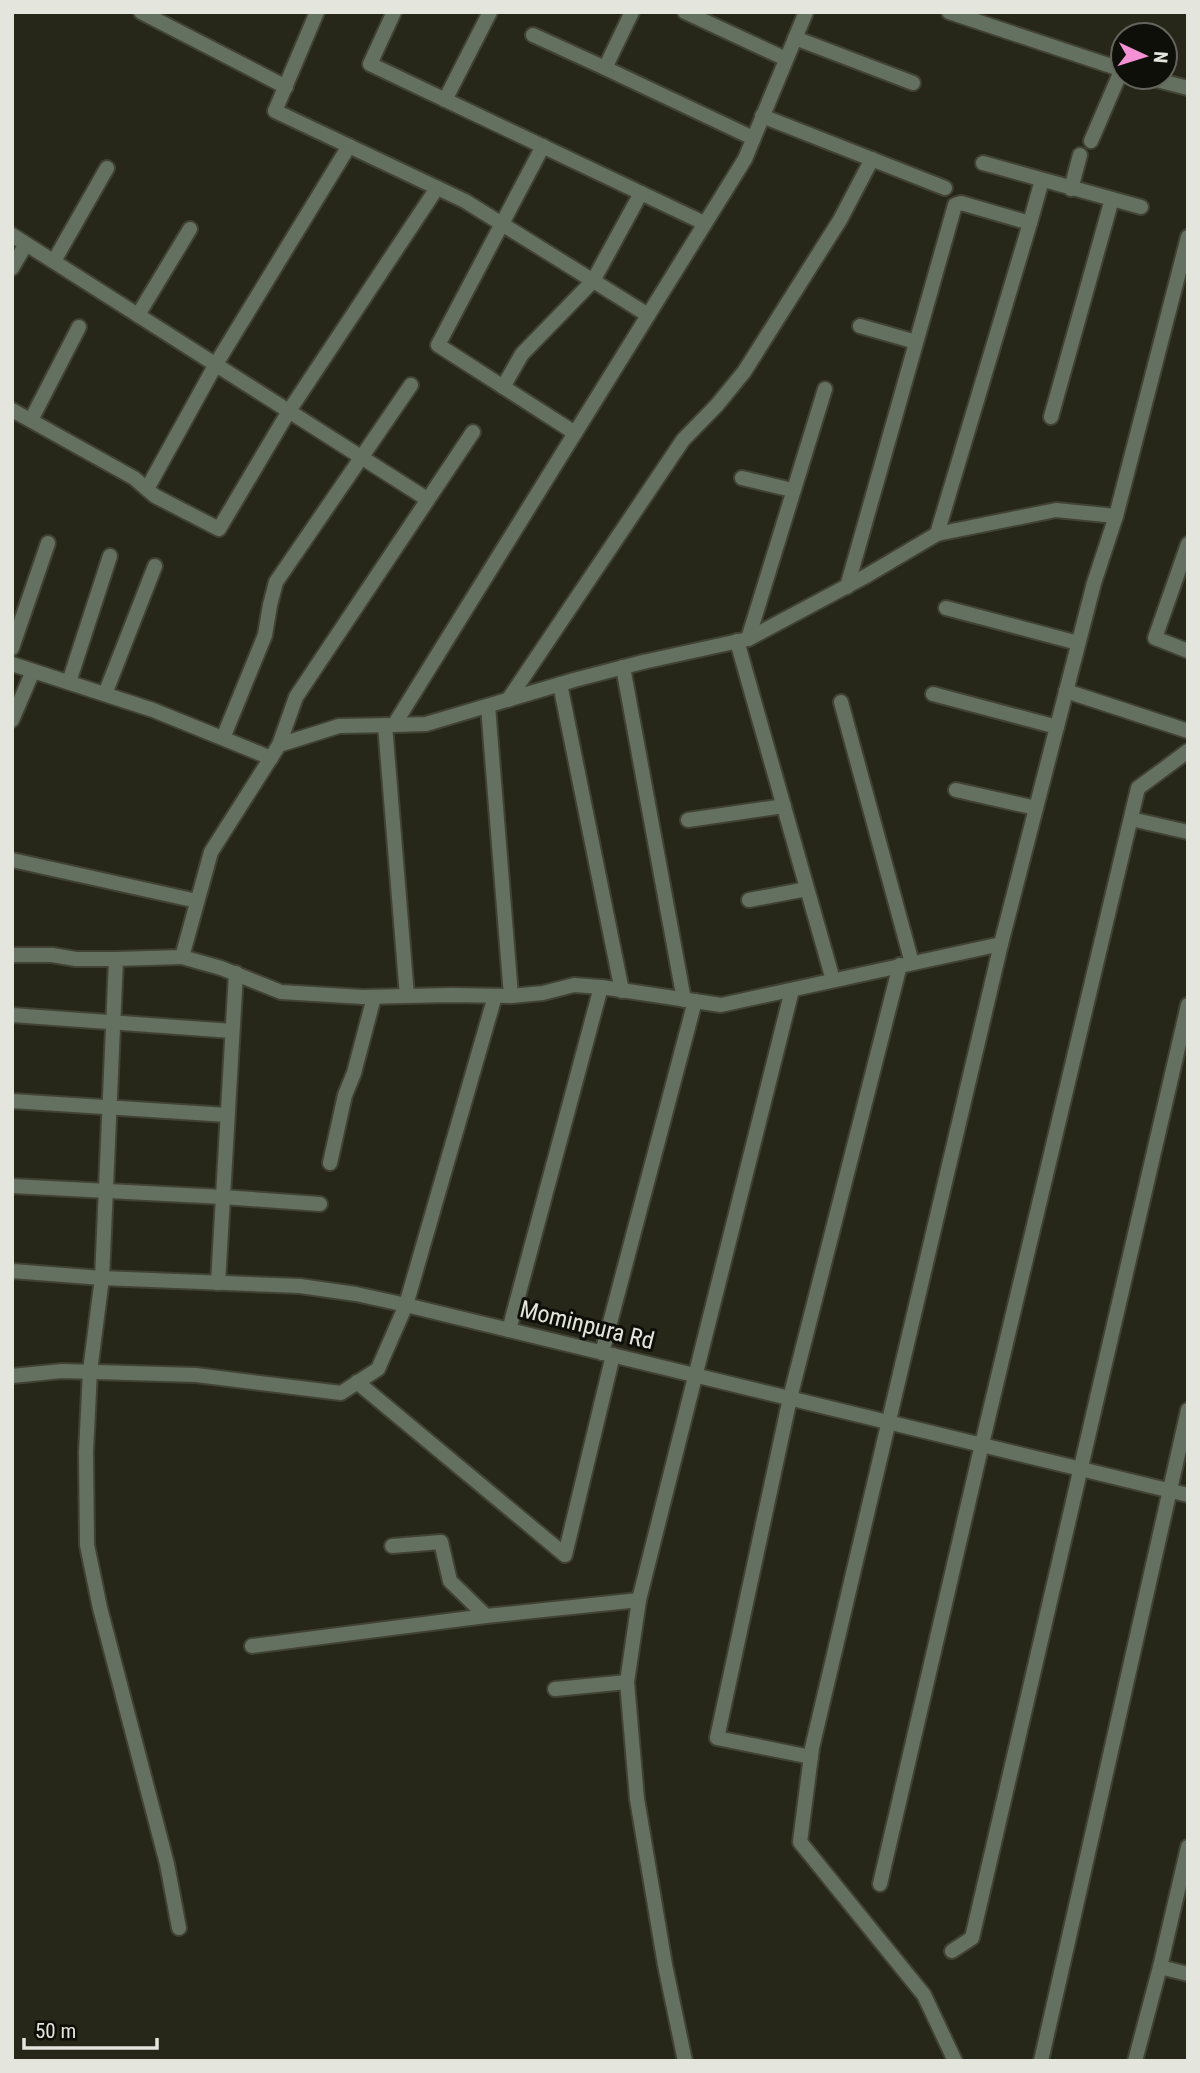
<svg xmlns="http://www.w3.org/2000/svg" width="1200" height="2073" font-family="'Roboto Condensed',sans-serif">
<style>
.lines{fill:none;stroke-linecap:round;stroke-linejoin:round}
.minor-casing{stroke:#414233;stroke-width:18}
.minor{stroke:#647160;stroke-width:14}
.labels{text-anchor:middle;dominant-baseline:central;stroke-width:6;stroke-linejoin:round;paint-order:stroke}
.street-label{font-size:24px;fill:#e4e5dc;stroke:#0f0f09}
</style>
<rect width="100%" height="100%" fill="#262718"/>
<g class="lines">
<g class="minor-casing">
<g id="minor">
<path d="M141 12 286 87"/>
<path d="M317 12 275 111 465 201 648 315"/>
<path d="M394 12 370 64 704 223"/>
<path d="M632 12 605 68 753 138"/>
<path d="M685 12 786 59"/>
<path d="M949 12 1123 70"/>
<path d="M533 35 605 68"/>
<path d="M795 38 913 83"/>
<path d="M1145 77 1188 88"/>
<path d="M445 100 490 12"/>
<path d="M762 116 945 188"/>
<path d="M1091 141 1122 69"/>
<path d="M543 146 438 345 575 433"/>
<path d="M983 163 1141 207"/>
<path d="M1071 189 1080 155"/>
<path d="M1030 223 1042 180"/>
<path d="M12 235 427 499"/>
<path d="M54 261 107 168"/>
<path d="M12 268 26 244"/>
<path d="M138 315 190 229"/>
<path d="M860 326 916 342"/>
<path d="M503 387 522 354 593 281 641 193"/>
<path d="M12 410 134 478 155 496 219 529 289 411 437 188"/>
<path d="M1051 417 1112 199"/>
<path d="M31 420 79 327"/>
<path d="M742 478 792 490"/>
<path d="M147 489 216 364 349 146"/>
<path d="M1188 544 1155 638 1188 651"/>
<path d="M847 587 955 205 961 203 1030 223 937 534"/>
<path d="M946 608 1078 643"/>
<path d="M748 639 825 389"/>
<path d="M737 641 833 980"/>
<path d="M12 648 48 543"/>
<path d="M12 664 153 710 271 758"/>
<path d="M623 667 684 1000"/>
<path d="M69 682 110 556"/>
<path d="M560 684 622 991"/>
<path d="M1066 691 1188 731"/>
<path d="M105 694 155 566"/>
<path d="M933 694 1057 727"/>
<path d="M508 700 683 440 717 405 744 372 840 220 872 159"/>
<path d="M841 702 912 963"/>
<path d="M488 706 511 996"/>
<path d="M12 720 33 671"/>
<path d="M385 725 407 996"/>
<path d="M394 725 426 724 574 680 643 662 748 639 866 576 937 534 1056 510 1116 516"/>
<path d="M223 738 265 635 270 605 276 582 411 385"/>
<path d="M279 745 296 697 473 432"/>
<path d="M956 790 1036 808"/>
<path d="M1131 819 1188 832"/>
<path d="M688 820 784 806"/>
<path d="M12 860 197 901"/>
<path d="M749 900 807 889"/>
<path d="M12 955H52L76 959H116"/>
<path d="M182 957 221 968 281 992 363 997 451 995 511 996 543 993 574 985 601 987 721 1005 1001 944"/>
<path d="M12 1015 232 1031"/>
<path d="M12 1101 227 1115"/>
<path d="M330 1163 345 1095 354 1073 374 997"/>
<path d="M12 1186 223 1197 320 1204"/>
<path d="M12 1271 102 1278 300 1286 356 1294 406 1305 495 996"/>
<path d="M218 1283 236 973"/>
<path d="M509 1330 601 987"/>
<path d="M602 1353 695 1001"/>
<path d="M12 1376 62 1371 196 1375 341 1393 378 1369 406 1305 1188 1495"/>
<path d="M357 1382 565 1555 613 1355"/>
<path d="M392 1546 441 1542 450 1581 486 1616"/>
<path d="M252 1646 486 1616 639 1600"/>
<path d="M555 1689 627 1682"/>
<path d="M811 1757 717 1738 790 1398 900 965"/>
<path d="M880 1884 982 1444 1138 788 1188 751"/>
<path d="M179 1928 167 1864 100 1608 87 1545 86 1452 90 1371 102 1278 116 959 182 957 211 852 279 745 339 726 394 725 745 159 806 12"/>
<path d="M952 1951 972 1938 1188 1005"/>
<path d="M1160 1967 1188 1974"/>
<path d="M685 2061 665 1965 637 1799 627 1682 639 1600 792 990"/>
<path d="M955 2061 924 1995 800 1842 812 1748 1001 944 1094 583 1116 516 1188 237"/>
<path d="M1041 2061 1188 1410"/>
<path d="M1135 2061 1160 1967 1188 1847"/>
</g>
</g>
<use href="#minor" class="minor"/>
</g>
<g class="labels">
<g class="street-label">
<text transform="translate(587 1325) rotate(14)">Mominpura Rd</text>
</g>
</g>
<rect width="1200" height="2073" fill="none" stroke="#e4e5dc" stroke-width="28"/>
<g transform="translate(1144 56) rotate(94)"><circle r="33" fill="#0f0f09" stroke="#64655d" stroke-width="2"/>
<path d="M0-5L12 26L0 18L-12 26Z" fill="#f491d4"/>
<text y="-10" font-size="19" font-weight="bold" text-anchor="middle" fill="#e4e5dc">N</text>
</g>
<path d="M24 2038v10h133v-10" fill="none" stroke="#e4e5dc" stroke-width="3.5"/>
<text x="35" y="2038" font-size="21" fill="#e4e5dc" stroke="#0f0f09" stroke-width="5" paint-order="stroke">50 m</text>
</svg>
